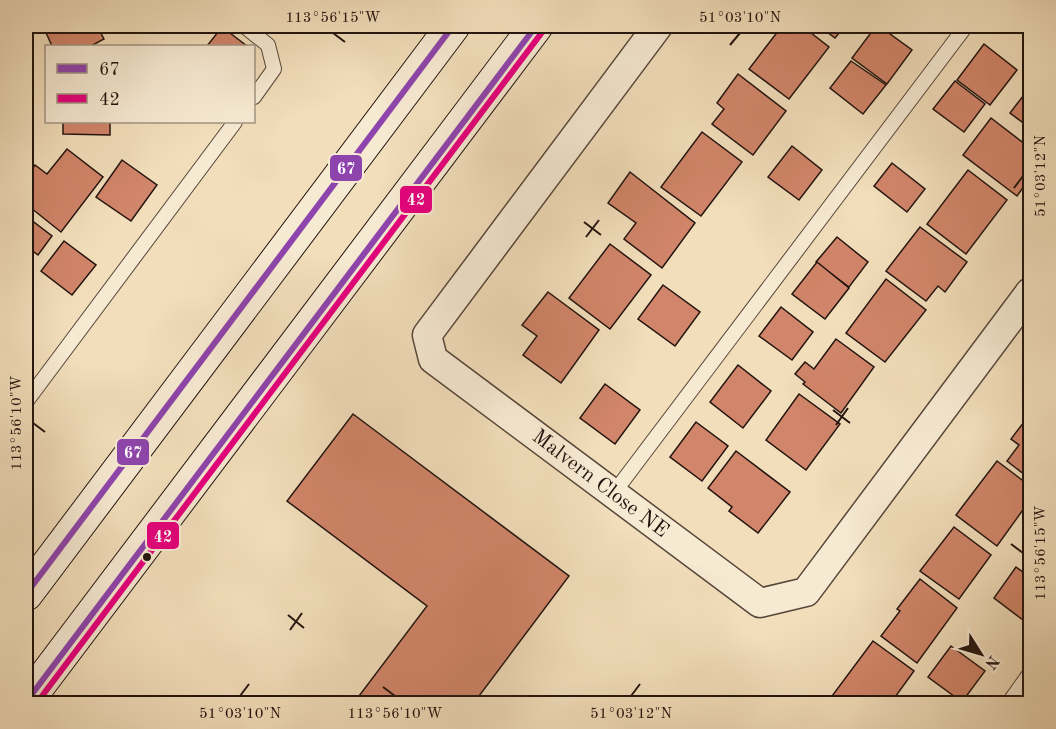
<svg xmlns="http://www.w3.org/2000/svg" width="1056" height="729" font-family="'Old Standard TT',serif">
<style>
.building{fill:#d1856a;stroke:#22130e;stroke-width:1.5}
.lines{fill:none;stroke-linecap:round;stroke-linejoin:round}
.lane-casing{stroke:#564639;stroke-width:16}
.street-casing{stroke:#564639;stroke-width:31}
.secondary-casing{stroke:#22130e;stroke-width:35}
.lane{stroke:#f7ead3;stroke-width:14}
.street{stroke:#f7ead3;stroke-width:28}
.secondary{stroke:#f7ead3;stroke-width:33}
.bus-1-casing{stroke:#f7ead3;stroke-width:10}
.bus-2-casing{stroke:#f7ead3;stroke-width:10}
.bus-1{stroke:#8e44ad;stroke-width:6}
.bus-2{stroke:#e5007d;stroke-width:6}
.ticks{fill:none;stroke:#22130e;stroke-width:2}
.bus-dot{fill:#22130e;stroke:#f7ead3;stroke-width:2}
.labels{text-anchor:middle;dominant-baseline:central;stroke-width:4.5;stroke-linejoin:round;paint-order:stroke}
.street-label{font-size:21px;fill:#22130e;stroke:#f7ead3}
.line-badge{stroke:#f7ead3;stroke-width:2}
.badge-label{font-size:16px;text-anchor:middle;font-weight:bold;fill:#fff}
.neatline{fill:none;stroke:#22130e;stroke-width:2}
.ticks-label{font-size:15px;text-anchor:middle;fill:#22130e}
</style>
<rect width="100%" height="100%" fill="#f2debb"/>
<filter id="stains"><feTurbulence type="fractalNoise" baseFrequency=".00333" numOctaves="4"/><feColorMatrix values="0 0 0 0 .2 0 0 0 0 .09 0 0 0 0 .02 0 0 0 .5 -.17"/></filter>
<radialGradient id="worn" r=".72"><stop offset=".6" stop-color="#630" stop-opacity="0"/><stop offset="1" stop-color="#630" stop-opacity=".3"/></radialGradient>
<g class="building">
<path d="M43 26H97L104 39 91 46H52Z"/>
<path d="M782 26H802L829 47 789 99 749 69Z"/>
<path d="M819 26H845L835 38Z"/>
<path d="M876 26H879L912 50 887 84 852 58Z"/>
<path d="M222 27 247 46H207Z"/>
<path d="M984 44 1017 70 990 105 957 80Z"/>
<path d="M851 61 886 85 863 114 830 88Z"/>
<path d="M738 74 786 111 753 155 712 124 724 109 717 103Z"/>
<path d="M955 81 985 104 964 132 933 109Z"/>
<path d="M1030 87V128L1010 113Z"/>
<path d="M991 118 1030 148V178L1017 196 963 155Z"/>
<path d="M63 122H110V135L63 134Z"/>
<path d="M702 132 742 162 701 216 661 187Z"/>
<path d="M792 146 822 170 799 200 768 177Z"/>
<path d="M67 149 103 177 61 232 26 204V177L35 165 47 174Z"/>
<path d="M122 160 157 185 131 221 96 197Z"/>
<path d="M892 163 925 189 907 212 874 186Z"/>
<path d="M968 170 1007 200 966 254 927 224Z"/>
<path d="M630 172 695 223 662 268 624 239 636 223 608 203Z"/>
<path d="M26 216 52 236 38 255 26 246Z"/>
<path d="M920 227 967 262 945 292 938 286 926 301 886 271Z"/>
<path d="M837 237 868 262 849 287 816 262Z"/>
<path d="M64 241 96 265 72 295 41 271Z"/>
<path d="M610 244 651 275 610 329 569 298Z"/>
<path d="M817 262 849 288 825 319 792 294Z"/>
<path d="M886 279 926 310 885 362 846 333Z"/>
<path d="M663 285 700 312 675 346 638 319Z"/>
<path d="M548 292 599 330 561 383 523 355 537 336 522 325Z"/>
<path d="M781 307 813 332 792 360 759 336Z"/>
<path d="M836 339 874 367 841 413 803 384 805 382 795 374 805 362 814 369Z"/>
<path d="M738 365 771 391 743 428 710 402Z"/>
<path d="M605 384 640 410 615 444 580 418Z"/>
<path d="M799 394 840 424 806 470 766 440Z"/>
<path d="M353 414 569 576 473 704H353L427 606 287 501Z"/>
<path d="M1030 414V479L1007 461 1019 445 1011 439Z"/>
<path d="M696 422 728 446 702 481 670 457Z"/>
<path d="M736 451 790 492 758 533 729 511 732 507 708 488Z"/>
<path d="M997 461 1030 486V500L997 546 956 515Z"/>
<path d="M954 527 991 555 959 599 920 571Z"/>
<path d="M1016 567 1030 577V610L1023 620 994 598Z"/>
<path d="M920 579 957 608 917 663 881 636 900 611 897 609Z"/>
<path d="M873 641 914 671 890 704H842L832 696Z"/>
<path d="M951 646 985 671 962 702 928 677Z"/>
<path d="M646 698 654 704H642Z"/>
</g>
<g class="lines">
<g class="lane-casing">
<g id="lane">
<path d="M244 26 268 45 274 69 254 97"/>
<path d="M26 402 235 122"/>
<path d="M613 494 966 26"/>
<path d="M1008 704 1030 673"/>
</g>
</g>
<g class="street-casing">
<path id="street" d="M658 26 427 335 433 359 760 603 806 592 1030 292"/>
</g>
<g class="secondary-casing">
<g id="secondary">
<path d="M26 594 453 26"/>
<path d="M26 702 536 26"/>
</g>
</g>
<use href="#lane" class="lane"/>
<use href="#street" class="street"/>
<use href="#secondary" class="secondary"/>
<g class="bus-1-casing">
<g id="bus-1">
<path d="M26 594 453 26"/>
<path d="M26 702 536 26"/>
</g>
</g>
<g class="bus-2-casing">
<path id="bus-2" d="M36 704 543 31"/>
</g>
<use href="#bus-1" class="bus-1"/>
<use href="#bus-2" class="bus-2"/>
</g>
<path class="ticks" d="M333 33 345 42M730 45 740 33M1014 188 1023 176M584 222 601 235M586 237 599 220M833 410 850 423M33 423 45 432M836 425 848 408M1011 544 1023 553M288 615 304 628M290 630 302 613M383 687 395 696M240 696 249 684M631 696 640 684"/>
<circle class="bus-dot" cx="147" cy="557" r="5"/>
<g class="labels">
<g class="street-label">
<text transform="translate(600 484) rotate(37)">Malvern Close NE</text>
</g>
</g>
<g class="line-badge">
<rect x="329" y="154" width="34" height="28" rx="6" fill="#8e44ad"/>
<rect x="399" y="185" width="34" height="29" rx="6" fill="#e5007d"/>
<rect x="116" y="438" width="34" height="28" rx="6" fill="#8e44ad"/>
<rect x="146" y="521" width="34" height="29" rx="6" fill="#e5007d"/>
</g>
<g class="badge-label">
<text x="346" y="174">67</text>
<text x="416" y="205">42</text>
<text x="133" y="458">67</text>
<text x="163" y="542">42</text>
</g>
<rect width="1056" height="729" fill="none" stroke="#f2debb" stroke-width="66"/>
<rect x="45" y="45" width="210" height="78" fill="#f7ead3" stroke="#a29484" stroke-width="1.5"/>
<rect x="57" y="64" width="30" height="9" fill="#8e44ad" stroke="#a29484" stroke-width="1.5"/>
<text x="99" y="75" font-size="18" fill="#22130e">67</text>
<rect x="57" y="94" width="30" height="9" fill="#e5007d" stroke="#a29484" stroke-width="1.5"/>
<text x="99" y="105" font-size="18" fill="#22130e">42</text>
<g transform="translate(981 654) rotate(127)" stroke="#f7ead3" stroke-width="4.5" paint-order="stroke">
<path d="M0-4.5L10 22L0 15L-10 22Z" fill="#22130e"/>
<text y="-9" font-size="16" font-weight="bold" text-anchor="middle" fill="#22130e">N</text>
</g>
<rect x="33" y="33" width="990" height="663" class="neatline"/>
<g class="ticks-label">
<text x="333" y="22">113°56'15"W</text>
<text x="740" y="22">51°03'10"N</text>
<text transform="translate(1040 176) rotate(-90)" y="5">51°03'12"N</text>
<text transform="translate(16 423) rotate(-90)" y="5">113°56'10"W</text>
<text transform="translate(1040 553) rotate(-90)" y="5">113°56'15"W</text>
<text x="240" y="718">51°03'10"N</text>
<text x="395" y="718">113°56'10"W</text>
<text x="631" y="718">51°03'12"N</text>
</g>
<rect width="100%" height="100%" filter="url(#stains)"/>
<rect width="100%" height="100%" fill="url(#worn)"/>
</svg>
